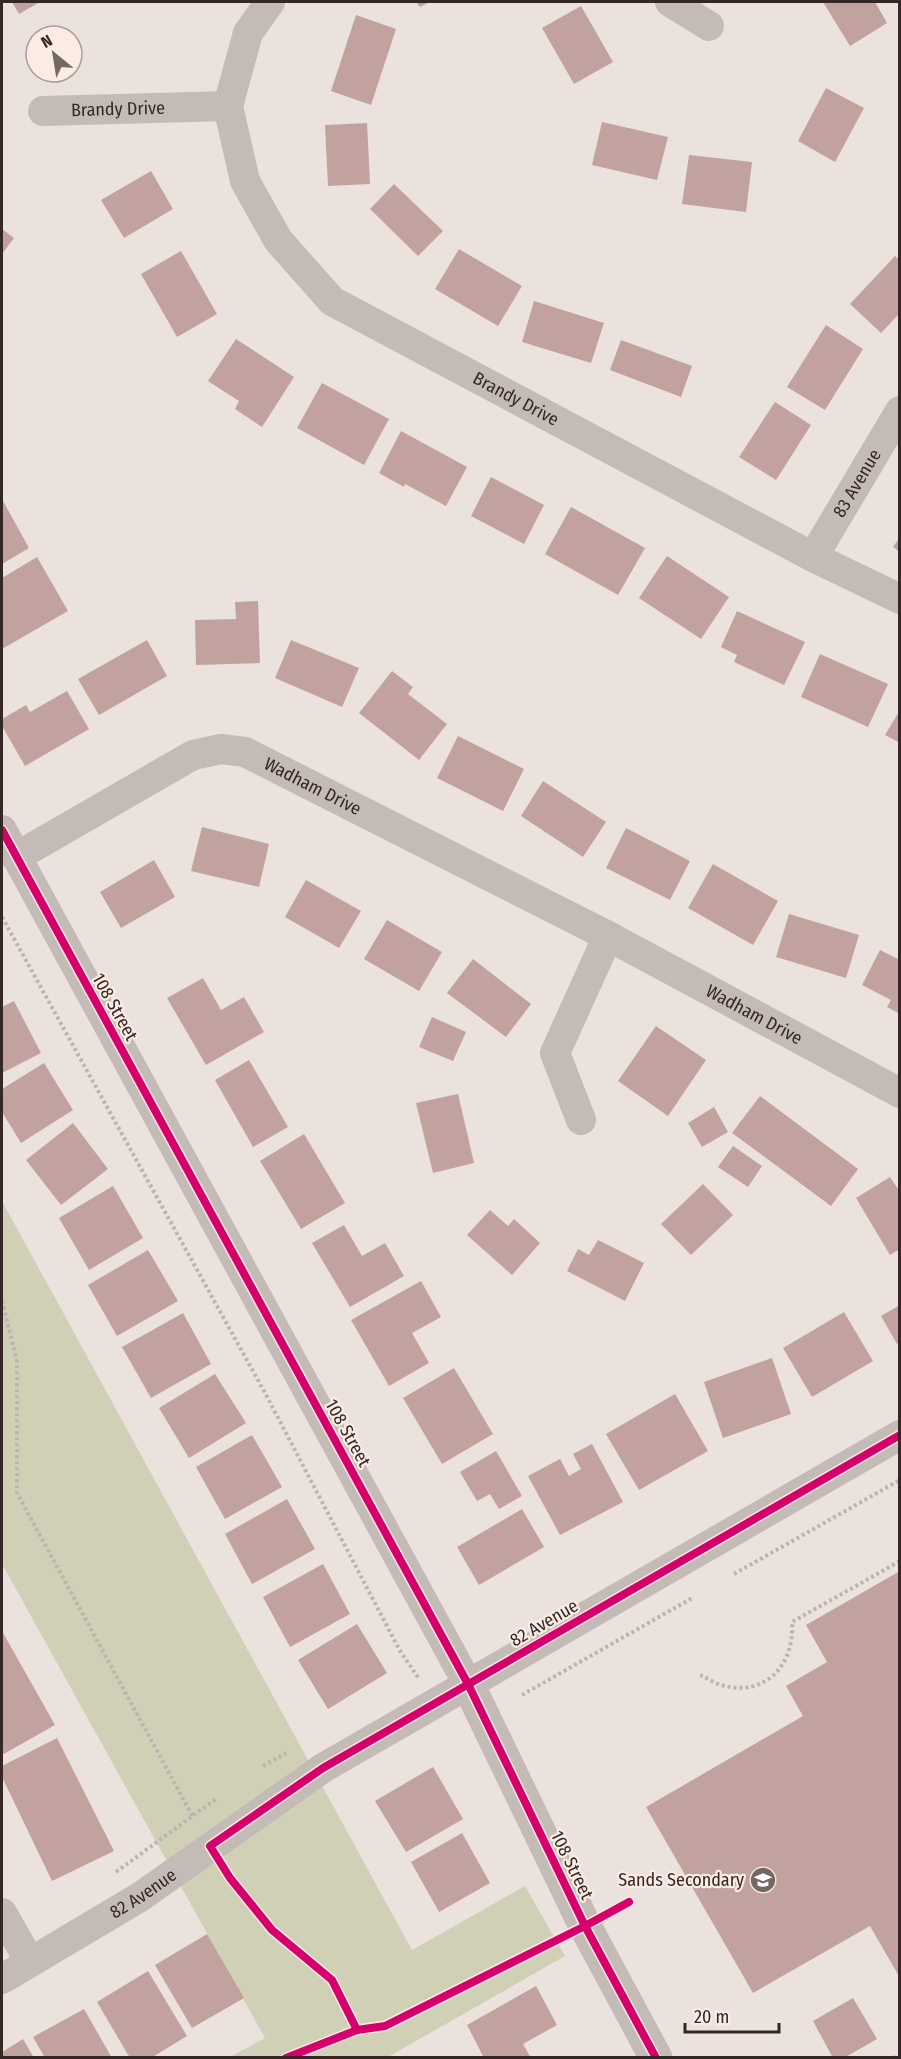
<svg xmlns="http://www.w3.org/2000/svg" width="901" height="2059" font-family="'Fira Sans Condensed',sans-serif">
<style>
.green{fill:#d0d0b6}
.building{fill:#c1a29e}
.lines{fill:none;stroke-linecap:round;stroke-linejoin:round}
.path{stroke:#bdb3af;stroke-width:4;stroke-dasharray:3 3;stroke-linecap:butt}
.minor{stroke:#c4bbb7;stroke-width:30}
.tertiary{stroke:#c4bbb7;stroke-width:33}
.cycleway-casing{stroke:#faebe3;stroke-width:11}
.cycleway{stroke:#d6006c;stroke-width:8}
.labels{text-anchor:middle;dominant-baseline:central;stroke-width:4.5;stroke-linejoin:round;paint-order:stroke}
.street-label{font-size:18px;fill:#342725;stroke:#faebe3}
.poi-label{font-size:18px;fill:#342725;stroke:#faebe3;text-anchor:end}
</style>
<rect width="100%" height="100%" fill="#ece2dd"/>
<path class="green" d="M2 1201 412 1950 525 1886 565 1956 388 2057H230L265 2038 2 1564Z"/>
<g class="building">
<path d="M12 2H40L19 14Z"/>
<path d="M416 2H430L420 7Z"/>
<path d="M823 2H875L887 23 850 46Z"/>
<path d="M581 6 613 62 574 84 542 28Z"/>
<path d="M356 15 396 29 371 105 331 91Z"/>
<path d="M826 88 864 108 835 162 798 141Z"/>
<path d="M602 122 668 137 657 180 592 165Z"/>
<path d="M367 123 370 184 328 186 325 125Z"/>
<path d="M689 155 752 162 746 212 682 204Z"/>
<path d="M151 171 173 209 124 238 101 200Z"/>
<path d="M394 184 443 231 418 256 370 209Z"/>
<path d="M2 229 14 238 2 254Z"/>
<path d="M459 249 522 286 498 326 435 289Z"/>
<path d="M181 251 217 314 177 337 141 274Z"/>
<path d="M895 256 900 261V313L881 333 850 304Z"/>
<path d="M534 301 604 323 591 363 522 342Z"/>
<path d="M826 325 863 349 825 410 787 387Z"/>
<path d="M236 339 294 377 262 427 235 409 239 401 208 381Z"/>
<path d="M621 340 692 366 681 397 610 370Z"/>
<path d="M322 383 389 419 364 465 297 428Z"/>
<path d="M775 402 811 425 776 480 739 457Z"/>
<path d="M401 431 467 467 446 506 405 484 404 487 379 473Z"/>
<path d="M491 477 544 505 524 544 471 516Z"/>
<path d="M2 499 29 548 2 564Z"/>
<path d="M571 507 645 548 618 595 545 554Z"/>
<path d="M900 537V552L893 547Z"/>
<path d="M667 556 729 597 701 639 639 598Z"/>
<path d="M37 557 68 611 2 649V578Z"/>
<path d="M258 601 260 663 196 665 195 620 236 619 235 602Z"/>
<path d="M737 611 805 642 784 685 734 662 737 655 721 647Z"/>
<path d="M147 640 167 676 99 715 78 679Z"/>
<path d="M291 640 359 668 342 707 275 678Z"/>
<path d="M820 654 888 684 868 727 801 697Z"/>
<path d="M392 671 413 687 408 694 447 724 419 760 359 713Z"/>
<path d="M67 691 89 729 25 766 2 726V719L26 705 30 712Z"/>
<path d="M900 710V743L885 735Z"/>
<path d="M458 736 524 769 503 811 437 778Z"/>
<path d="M543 781 606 822 583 857 521 816Z"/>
<path d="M202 827 269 844 259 887 191 871Z"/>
<path d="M626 828 690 861 670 900 606 868Z"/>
<path d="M154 860 175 897 121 928 100 892Z"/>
<path d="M713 864 778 901 753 945 688 908Z"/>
<path d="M306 880 361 911 339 948 285 917Z"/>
<path d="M789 914 859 935 846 978 776 957Z"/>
<path d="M387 920 442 952 419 991 364 959Z"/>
<path d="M880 950 900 960V1014L887 1007 891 1000 862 985Z"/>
<path d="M473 959 531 1004 506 1037 447 993Z"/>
<path d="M203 978 221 1010 244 997 264 1032 206 1065 167 998Z"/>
<path d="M14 1001 41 1053 2 1073V1007Z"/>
<path d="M432 1017 466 1032 453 1061 419 1047Z"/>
<path d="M656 1026 706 1060 668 1116 618 1081Z"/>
<path d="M249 1060 288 1127 253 1147 215 1080Z"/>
<path d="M44 1063 73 1110 21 1143 2 1112V1089Z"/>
<path d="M458 1094 474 1163 433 1173 416 1103Z"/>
<path d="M760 1096 858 1169 831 1206 732 1133Z"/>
<path d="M714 1107 728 1132 702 1147 688 1123Z"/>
<path d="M73 1123 108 1169 61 1205 26 1160Z"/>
<path d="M304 1134 345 1203 301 1229 260 1161Z"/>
<path d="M733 1146 762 1166 748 1187 718 1167Z"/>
<path d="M890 1177 900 1192V1249L890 1255 856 1198Z"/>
<path d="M703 1184 733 1215 691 1255 661 1224Z"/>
<path d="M113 1186 143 1238 89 1270 59 1218Z"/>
<path d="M490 1210 508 1226 514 1219 540 1243 512 1275 467 1235Z"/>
<path d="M344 1225 362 1256 385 1243 404 1276 350 1307 312 1243Z"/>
<path d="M598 1240 644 1263 625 1301 567 1271 578 1249 589 1255Z"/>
<path d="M148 1250 178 1301 117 1336 88 1285Z"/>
<path d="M421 1281 441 1317 412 1333 429 1363 389 1386 351 1320Z"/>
<path d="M900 1305V1343L897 1344 881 1316Z"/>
<path d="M844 1312 873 1361 812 1397 783 1348Z"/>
<path d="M183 1313 211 1364 151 1398 122 1347Z"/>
<path d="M772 1358 791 1414 723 1438 704 1382Z"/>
<path d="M454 1368 493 1434 442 1464 403 1398Z"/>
<path d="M215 1374 246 1423 189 1458 159 1408Z"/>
<path d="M675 1394 708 1451 639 1490 606 1434Z"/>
<path d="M252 1435 282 1487 225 1519 196 1467Z"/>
<path d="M592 1444 623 1502 560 1535 528 1476 560 1459 569 1476 581 1469 573 1454Z"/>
<path d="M496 1451 522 1496 499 1509 490 1494 477 1501 460 1472Z"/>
<path d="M287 1499 315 1549 252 1584 225 1534Z"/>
<path d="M522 1509 544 1547 479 1585 457 1547Z"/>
<path d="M323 1564 350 1614 290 1647 263 1597Z"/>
<path d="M900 1571V1978L870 1926 753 1993 646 1807 803 1716 786 1686 827 1662 806 1625Z"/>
<path d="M357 1624 387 1673 328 1709 298 1660Z"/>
<path d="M2 1631 55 1725 2 1755Z"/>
<path d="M57 1738 114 1851 52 1881 2 1777V1766Z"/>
<path d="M433 1767 463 1819 406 1852 375 1801Z"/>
<path d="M462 1833 490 1883 439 1912 411 1862Z"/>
<path d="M207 1934 244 1998 192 2028 155 1965Z"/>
<path d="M148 1971 187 2036 151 2058H130L97 2002Z"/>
<path d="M536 1986 557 2025 523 2044 531 2058H484L467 2025Z"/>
<path d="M853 1998 877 2039 844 2058H833L813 2021Z"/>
<path d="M84 2009 112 2058H45L33 2037Z"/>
<path d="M23 2039 34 2058H2V2052Z"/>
</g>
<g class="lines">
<g class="path">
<path d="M2 917 264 1391 399 1649 419 1679"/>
<path d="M2 1301 17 1361V1493L193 1817"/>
<path d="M734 1574 900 1480"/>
<path d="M700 1675C707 1678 714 1683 721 1685 766 1698 795 1664 792 1622L900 1561"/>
<path d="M522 1695 694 1597"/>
<path d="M263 1766 286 1753"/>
<path d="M116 1872 217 1798"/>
<path d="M230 1878 272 1930 332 1980 357 2030"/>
<path d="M893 2058 900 2056"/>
</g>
<g class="minor">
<path id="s1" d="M270 2 248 33 228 106 245 181 278 240 332 301 813 557 900 599"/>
<path d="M670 2 709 26"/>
<path id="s2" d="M43 111 228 106"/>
<path id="s3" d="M813 557 900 411"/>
<path d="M2 830 468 1684"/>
<path id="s4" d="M16 857 193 755 221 749 245 752 608 936 900 1093"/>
<path d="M581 1120 555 1053 608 936"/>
<path d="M2 1913 30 1962"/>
<path id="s5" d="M2 1979 140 1897 323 1768 900 1435"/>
</g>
<path class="tertiary" d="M468 1684 585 1926 656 2058"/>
<g class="cycleway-casing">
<g id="cycleway">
<path d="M2 830 468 1684 585 1926 656 2058"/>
<path d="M357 2030 332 1980 272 1930 230 1878 210 1846 323 1768 900 1435"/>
<path d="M286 2058 357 2030 385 2026 585 1926 629 1902"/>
</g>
</g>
<use href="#cycleway" class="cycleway"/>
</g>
<defs>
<g id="school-disc" transform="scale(1.35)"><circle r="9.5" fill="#746865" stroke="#faebe3"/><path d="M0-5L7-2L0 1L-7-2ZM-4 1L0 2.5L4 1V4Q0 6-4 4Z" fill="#fff"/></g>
</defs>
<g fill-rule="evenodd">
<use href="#school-disc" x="763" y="1880"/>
</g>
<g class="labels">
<g class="street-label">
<text stroke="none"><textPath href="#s2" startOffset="75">Brandy Drive</textPath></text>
<text stroke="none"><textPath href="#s1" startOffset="548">Brandy Drive</textPath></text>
<text stroke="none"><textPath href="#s3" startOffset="86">83 Avenue</textPath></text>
<text stroke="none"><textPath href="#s4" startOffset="333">Wadham Drive</textPath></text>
<text transform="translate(115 1007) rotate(61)">108 Street</text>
<text stroke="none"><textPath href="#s4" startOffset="830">Wadham Drive</textPath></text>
<text transform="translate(348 1433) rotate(61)">108 Street</text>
<text transform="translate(544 1623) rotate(-30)">82 Avenue</text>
<text transform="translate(572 1865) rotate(64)">108 Street</text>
<text stroke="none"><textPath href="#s5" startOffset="165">82 Avenue</textPath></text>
</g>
<g class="poi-label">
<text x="744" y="1880">Sands Secondary</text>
</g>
</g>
<rect width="901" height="2059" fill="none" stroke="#342725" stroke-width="6"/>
<g transform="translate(54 54) rotate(330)"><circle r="28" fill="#faebe3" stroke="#ab9d97" stroke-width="1.5"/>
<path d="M0-4.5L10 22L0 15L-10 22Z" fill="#746865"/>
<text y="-9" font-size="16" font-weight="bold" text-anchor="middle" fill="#342725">N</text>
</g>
<path d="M685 2023v9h94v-9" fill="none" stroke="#342725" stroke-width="3"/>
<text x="694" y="2023" font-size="18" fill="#342725" stroke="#faebe3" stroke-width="4.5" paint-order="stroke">20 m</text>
</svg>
